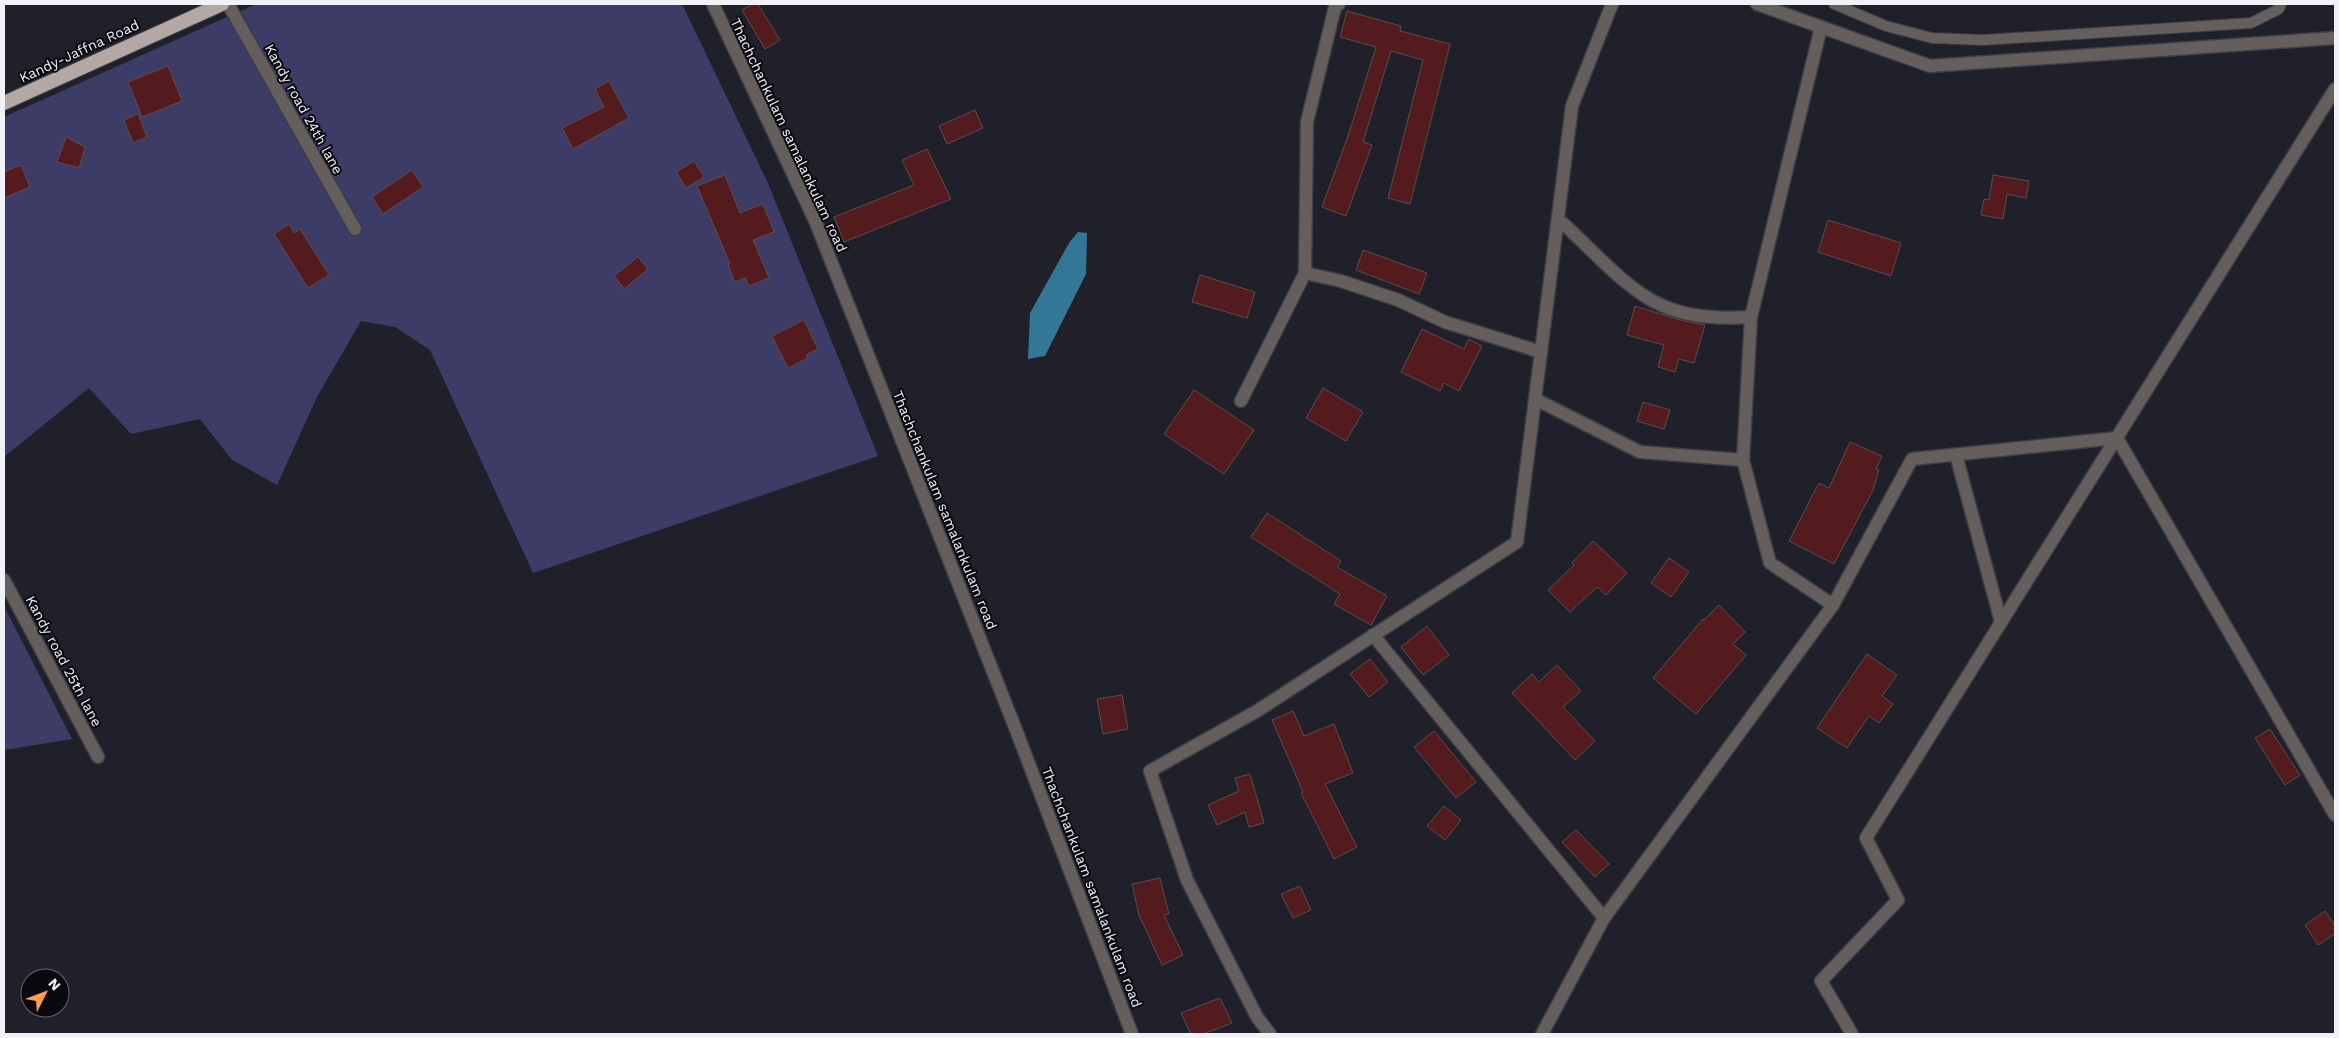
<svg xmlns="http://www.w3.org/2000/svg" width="2339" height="1038" font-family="'Work Sans',sans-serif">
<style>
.green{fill:#3c3c67}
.water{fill:#327896}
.building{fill:#531b1e;stroke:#5b4e4e}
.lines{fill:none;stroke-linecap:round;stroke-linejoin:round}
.service-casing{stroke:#3c3d46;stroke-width:12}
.minor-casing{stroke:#3c3d46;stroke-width:15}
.trunk-casing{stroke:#3c3d46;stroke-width:16}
.service{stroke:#645e5d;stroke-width:10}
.minor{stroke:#645e5d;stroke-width:12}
.trunk{stroke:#b4a7a5;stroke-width:14}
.labels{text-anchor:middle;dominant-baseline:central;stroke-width:4;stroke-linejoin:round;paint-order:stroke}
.street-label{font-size:14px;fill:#f1f2f8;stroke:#0a0a0e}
</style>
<rect width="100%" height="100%" fill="#1f2029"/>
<g class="green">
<path d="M256 4H682L767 181 878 456 533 573 430 350 395 327 361 321 317 397 277 485 232 460 200 419 131 434 89 388 4 457V117Z"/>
<path d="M4 606 72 739 4 750Z"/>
</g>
<path class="water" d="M1078 232 1087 233 1086 274 1045 356 1028 359 1030 313 1069 243Z"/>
<g class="building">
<path d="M753 4H758L780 40 765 49 742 10Z"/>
<path d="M1347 11 1401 26 1400 31 1450 44 1410 204 1388 198 1423 60 1391 51 1363 142 1372 145 1346 216 1322 207 1348 136 1376 47 1340 37Z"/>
<path d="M168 66 182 101 142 117 128 82Z"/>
<path d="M609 81 629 118 573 149 562 128 604 107 595 89Z"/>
<path d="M975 110 983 128 947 144 939 126Z"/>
<path d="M138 114 147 137 133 143 124 120Z"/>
<path d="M66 137 85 147 79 168 57 162Z"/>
<path d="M927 149 951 199 844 242 834 217 914 185 902 160Z"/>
<path d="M694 161 704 177 686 188 676 172Z"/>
<path d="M21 165 30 187 4 198V172Z"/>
<path d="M412 170 423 187 383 214 372 197Z"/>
<path d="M725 175 740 213 763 204 774 232 753 240 769 278 749 286 745 278 735 282 728 265 730 264 697 186Z"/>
<path d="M1993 175 2029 181 2026 198 2007 194 2003 219 1981 215 1984 199 1989 200Z"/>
<path d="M1828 220 1901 243 1891 276 1818 252Z"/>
<path d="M289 224 294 233 300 229 329 275 308 288 274 234Z"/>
<path d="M1363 250 1427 273 1419 294 1356 270Z"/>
<path d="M638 257 648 269 624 289 614 276Z"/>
<path d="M1200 275 1255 292 1247 318 1192 302Z"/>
<path d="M1635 306 1680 320 1705 325 1694 363 1679 359 1675 372 1658 367 1664 345 1627 335Z"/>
<path d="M804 320 818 349 806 355 808 358 788 368 772 336Z"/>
<path d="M1422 329 1464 349 1469 339 1482 346 1459 391 1444 383 1440 391 1401 372Z"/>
<path d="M1323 388 1363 412 1346 441 1306 418Z"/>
<path d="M1194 390 1254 430 1224 474 1164 434Z"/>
<path d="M1643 402 1670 410 1664 429 1637 421Z"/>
<path d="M1850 442 1882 456 1876 469 1879 470 1873 490 1834 564 1789 541 1819 483 1829 488Z"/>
<path d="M1267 513 1341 561 1337 567 1387 596 1371 625 1334 604 1340 594 1251 537Z"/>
<path d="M1593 541 1627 573 1606 595 1597 587 1570 612 1548 590 1574 565 1572 563Z"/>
<path d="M1669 558 1689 572 1671 597 1651 583Z"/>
<path d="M1719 605 1745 632 1733 644 1746 655 1696 714 1653 678 1703 619 1704 620Z"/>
<path d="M1427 626 1449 655 1423 675 1401 647Z"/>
<path d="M1867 654 1897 675 1882 696 1893 704 1879 723 1869 716 1847 748 1817 728Z"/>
<path d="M1370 659 1388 682 1369 697 1350 674Z"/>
<path d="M1557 665 1581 691 1563 707 1595 741 1575 760 1512 693 1532 674 1539 682Z"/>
<path d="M1122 695 1128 729 1103 734 1097 699Z"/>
<path d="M1293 711 1304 736 1334 724 1353 773 1325 784 1357 847 1334 859 1301 793 1303 792 1272 720Z"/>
<path d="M2270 729 2300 775 2285 785 2255 738Z"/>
<path d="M1434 731 1476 782 1456 798 1414 747Z"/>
<path d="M1250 774 1264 823 1249 827 1245 812 1217 825 1208 805 1239 791 1235 778Z"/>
<path d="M1444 806 1461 820 1445 840 1427 826Z"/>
<path d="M1576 830 1609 864 1595 877 1562 842Z"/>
<path d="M1160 878 1169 914 1164 915 1183 955 1162 965 1139 915 1132 884Z"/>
<path d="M1300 886 1311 910 1293 918 1281 894Z"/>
<path d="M2325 911 2335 926V934L2318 945 2305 925Z"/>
<path d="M1220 998 1232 1023 1203 1034H1191L1181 1013Z"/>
</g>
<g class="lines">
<g class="service-casing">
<path id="service" d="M1834 4 1886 26 1932 38 1983 40 2251 23 2279 9 2281 4"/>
</g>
<g class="minor-casing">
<g id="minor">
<path d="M228 4 355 229"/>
<path d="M713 4 816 223 1018 735 1132 1034"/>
<path d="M1757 4 1930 66 2335 38"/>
<path d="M1821 27 1751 317 1743 460 1770 563 1833 605"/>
<path d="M1558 219C1588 245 1626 290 1661 305 1689 318 1721 319 1751 317"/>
<path d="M1305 273 1341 281 1398 300 1445 322 1541 352"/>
<path d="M1535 399 1640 452 1743 460"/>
<path d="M1241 401 1305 273 1307 122 1335 7 1339 4"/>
<path d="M1956 455 2001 622"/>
<path d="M4 580 98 757"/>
<path d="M1373 635 1604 918"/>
<path d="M1270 1034 1257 1017 1187 880 1150 771 1257 711 1517 542 1572 106 1612 4"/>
<path d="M1542 1034 1604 918 1833 605 1912 459 2117 438 2335 815"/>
<path d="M1852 1034 1821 981 1898 900 1866 838 2335 89"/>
</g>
</g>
<g class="trunk-casing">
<path id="trunk" d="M4 103 222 4"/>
</g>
<use href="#service" class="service"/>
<use href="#minor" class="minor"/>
<use href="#trunk" class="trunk"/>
</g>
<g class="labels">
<g class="street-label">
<text transform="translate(79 51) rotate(-25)">Kandy-Jaffna Road</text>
<text transform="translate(304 109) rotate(61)">Kandy road 24th lane</text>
<text transform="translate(789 135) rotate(65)">Thachchankulam samalankulam road</text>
<text transform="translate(945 510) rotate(68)">Thachchankulam samalankulam road</text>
<text transform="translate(64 661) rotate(62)">Kandy road 25th lane</text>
<text transform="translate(1092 887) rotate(69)">Thachchankulam samalankulam road</text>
</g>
</g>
<rect width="2339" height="1038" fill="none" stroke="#f1f2f8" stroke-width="10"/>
<g transform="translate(45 993) rotate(48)"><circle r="24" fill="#0a0a0e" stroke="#66676c"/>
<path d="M0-4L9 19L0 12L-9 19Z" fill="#fd9d54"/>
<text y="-8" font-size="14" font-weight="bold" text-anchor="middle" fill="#f1f2f8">N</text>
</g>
</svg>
